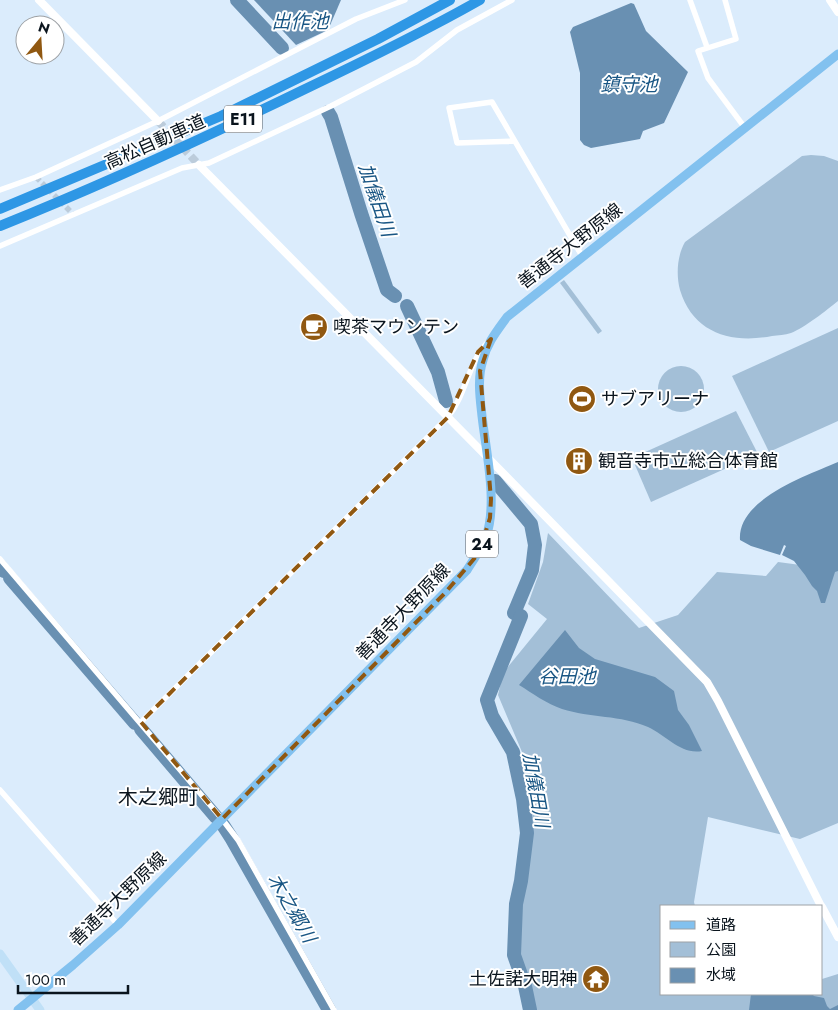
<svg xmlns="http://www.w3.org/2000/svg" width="838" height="1010" font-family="Jost,'Noto Sans JP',sans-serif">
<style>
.green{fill:#a3bfd7}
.water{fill:#6990b2}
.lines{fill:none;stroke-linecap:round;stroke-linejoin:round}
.river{stroke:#6990b2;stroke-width:14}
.minor-tunnel{stroke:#bcccdb;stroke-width:5.5;stroke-dasharray:5.5 3;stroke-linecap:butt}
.tertiary-tunnel{stroke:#bcccdb;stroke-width:8;stroke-dasharray:8 4;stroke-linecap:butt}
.minor{stroke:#fff;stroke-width:5.5}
.tertiary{stroke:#fff;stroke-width:8}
.secondary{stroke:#c0e0f7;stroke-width:9}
.primary{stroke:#82c1ef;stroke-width:9}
.motorway{stroke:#2e97e5;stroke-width:10}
.marked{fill:none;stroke:#905811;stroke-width:4;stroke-dasharray:10 6;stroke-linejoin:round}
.labels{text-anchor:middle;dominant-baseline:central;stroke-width:4;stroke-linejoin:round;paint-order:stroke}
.shield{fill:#fff;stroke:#545a61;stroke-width:1}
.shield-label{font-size:16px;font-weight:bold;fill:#0a141d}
.street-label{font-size:18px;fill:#0a141d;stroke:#fff}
.poi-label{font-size:18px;fill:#0a141d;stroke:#fff;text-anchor:start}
.water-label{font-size:19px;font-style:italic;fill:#195684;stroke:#fff}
.quarter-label{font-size:20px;fill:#0a141d;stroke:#fff}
</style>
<rect width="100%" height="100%" fill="#dbecfc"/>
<g class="green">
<path d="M811 155 824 156 838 161V301C827 310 804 328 791 333 785 335 778 335 772 336 731 344 693 333 680 290 676 275 677 256 685 242L802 156Z"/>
<path d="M564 280 602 331 598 334 560 283Z"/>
<path d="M838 328V421L769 452 732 376Z"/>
<circle cx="681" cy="389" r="23"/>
<path d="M736 411 758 454 651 502 632 458Z"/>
<path d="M548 533 639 628 678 615 717 572 766 576 778 562 838 570V823L800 839 708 817 694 902 695 906H662V994H822V979L838 974V1010H531L529 991 520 959 519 921 533 830 522 752 498 695 503 673 547 619 528 604 543 562Z"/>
</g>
<g class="water">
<path d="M254 0H341L328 30 296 45Z"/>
<path d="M631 3 634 4 646 31 688 72 664 123 643 131 640 139 591 148 584 145 580 140V73L570 32 573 27Z"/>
<path d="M838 462V571L835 572 825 603H821L817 591 812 586 805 575 794 561 782 555 786 546 784 545 780 555 751 546 740 540C737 499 808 475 838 462Z"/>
<path d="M565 630 579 648 595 659 655 677 674 691 678 710 689 725 702 751C681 755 666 735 648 727 621 715 590 718 562 709 547 704 532 693 519 685Z"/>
<path d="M751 994H812L814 996 824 998 827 1006 830 1009 838 1005V1010H749Z"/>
</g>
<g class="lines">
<g class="river">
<path d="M237 0 282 48"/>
<path d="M328 112 331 117 361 213 387 290 395 296"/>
<path d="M407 306 438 372 446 401"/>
<path d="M495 481 531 524 535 545 532 570 514 613"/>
<path d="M0 566 4 571"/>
<path d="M10 578 135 723"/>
<path d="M521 616 487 700 492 716 513 752 523 799 527 833 521 881 516 904 514 955 525 986 530 1010"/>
<path d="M141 729 216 817"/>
<path d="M223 825 232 839 329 1010"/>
</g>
<path class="minor-tunnel" d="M36 177 74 215"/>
<path class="tertiary-tunnel" d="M158 121 199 165"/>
<g class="minor">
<path d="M690 0 707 47"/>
<path d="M725 0 736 39 698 51 708 78 745 128"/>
<path d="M514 141 457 143 449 108 492 102 582 256"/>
<path d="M0 190 36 177 158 121 356 19 405 0"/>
<path d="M0 246 182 168 209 163 331 106 416 62 457 30 512 0"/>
<path d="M0 559 222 819 238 840 334 1010"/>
<path d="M141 722 448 417C466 395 468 363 487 343"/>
<path d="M0 790 118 925"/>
</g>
<g class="tertiary">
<path d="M39 0 158 121"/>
<path d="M830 0 838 12"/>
<path d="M199 165 503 473 707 682 718 701 821 906"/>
<path d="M822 907 838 937"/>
</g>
<path class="secondary" d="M0 954 40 1010"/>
<path class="primary" d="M18 1010 73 965 118 925 467 570C474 559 481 549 486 537 498 503 486 452 482 416 480 398 477 378 483 360 487 343 497 331 507 317L838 54"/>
<g class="motorway">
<path d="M0 209 221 116 378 39 450 0"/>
<path d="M0 226C102 185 202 139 301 91 362 62 422 33 480 0"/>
</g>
</g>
<path class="marked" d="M491 339 480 371 491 499 490 518 479 553 445 593 222 819 141 722 448 417 478 352Z"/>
<defs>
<g id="cafe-disc" transform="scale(1.4375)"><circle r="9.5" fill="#905811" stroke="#fff"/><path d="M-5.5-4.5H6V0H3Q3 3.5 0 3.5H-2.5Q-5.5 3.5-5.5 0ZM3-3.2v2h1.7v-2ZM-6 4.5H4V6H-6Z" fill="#fff"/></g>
<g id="stadium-disc" transform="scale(1.4375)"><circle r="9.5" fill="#905811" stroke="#fff"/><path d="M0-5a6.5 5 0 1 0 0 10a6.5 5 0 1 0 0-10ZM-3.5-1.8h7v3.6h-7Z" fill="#fff"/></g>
<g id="building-disc" transform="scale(1.4375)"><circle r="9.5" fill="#905811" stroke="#fff"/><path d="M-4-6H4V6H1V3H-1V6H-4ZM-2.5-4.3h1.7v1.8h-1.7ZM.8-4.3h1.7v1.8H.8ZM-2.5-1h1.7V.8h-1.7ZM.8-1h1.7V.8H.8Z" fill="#fff"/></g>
<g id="temple-disc" transform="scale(1.4375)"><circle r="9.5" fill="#905811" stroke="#fff"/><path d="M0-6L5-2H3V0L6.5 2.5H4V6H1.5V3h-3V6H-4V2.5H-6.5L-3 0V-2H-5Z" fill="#fff"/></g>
</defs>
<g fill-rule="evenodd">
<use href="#cafe-disc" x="314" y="327"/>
<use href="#stadium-disc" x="582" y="399"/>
<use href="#building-disc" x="579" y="461"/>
<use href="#temple-disc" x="596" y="979"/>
</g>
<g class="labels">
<g class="shield">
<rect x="224" y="105.5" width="38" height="27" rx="4"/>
<rect x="466" y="530.5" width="32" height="27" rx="4"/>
</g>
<g class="shield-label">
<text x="243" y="119">E11</text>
<text x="482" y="544">24</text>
</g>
<g class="street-label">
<text transform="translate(155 142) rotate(-24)">高松自動車道</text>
<text transform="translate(570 246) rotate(-38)">善通寺大野原線</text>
<text transform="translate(403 612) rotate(-46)">善通寺大野原線</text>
<text transform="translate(118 899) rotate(-44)">善通寺大野原線</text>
</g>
<g class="poi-label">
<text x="333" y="327">喫茶マウンテン</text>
<text x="601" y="399">サブアリーナ</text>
<text x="598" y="461">観音寺市立総合体育館</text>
<text x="577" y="979" text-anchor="end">土佐諾大明神</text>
</g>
<g class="water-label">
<text x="300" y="21">出作池</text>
<text x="629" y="84">鎮守池</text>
<text transform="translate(377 200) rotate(71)">加儀田川</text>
<text x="567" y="676">谷田池</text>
<text transform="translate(536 790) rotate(80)">加儀田川</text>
<text transform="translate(292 908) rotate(60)">木之郷川</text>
</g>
<g class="quarter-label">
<text x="158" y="797">木之郷町</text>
</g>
</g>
<rect x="660" y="905" width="162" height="90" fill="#ffffff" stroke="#9da1a5"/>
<rect x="670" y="921" width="25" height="8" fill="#82c1ef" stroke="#9da1a5"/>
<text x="706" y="930" font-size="15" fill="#0a141d">道路</text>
<rect x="670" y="942" width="25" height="15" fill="#a3bfd7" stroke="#9da1a5"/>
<text x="706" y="955" font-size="15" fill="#0a141d">公園</text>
<rect x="670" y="968" width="25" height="15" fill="#6990b2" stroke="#9da1a5"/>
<text x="706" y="980" font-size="15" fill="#0a141d">水域</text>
<g transform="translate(40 40) rotate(18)"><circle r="24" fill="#ffffff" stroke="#9da1a5"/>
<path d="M0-4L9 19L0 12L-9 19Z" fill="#905811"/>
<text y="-8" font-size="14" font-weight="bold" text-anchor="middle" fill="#0a141d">N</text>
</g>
<path d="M18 985v8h110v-8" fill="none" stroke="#0a141d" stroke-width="2.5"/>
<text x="25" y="985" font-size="15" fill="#0a141d" stroke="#ffffff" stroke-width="4" paint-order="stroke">100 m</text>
</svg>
